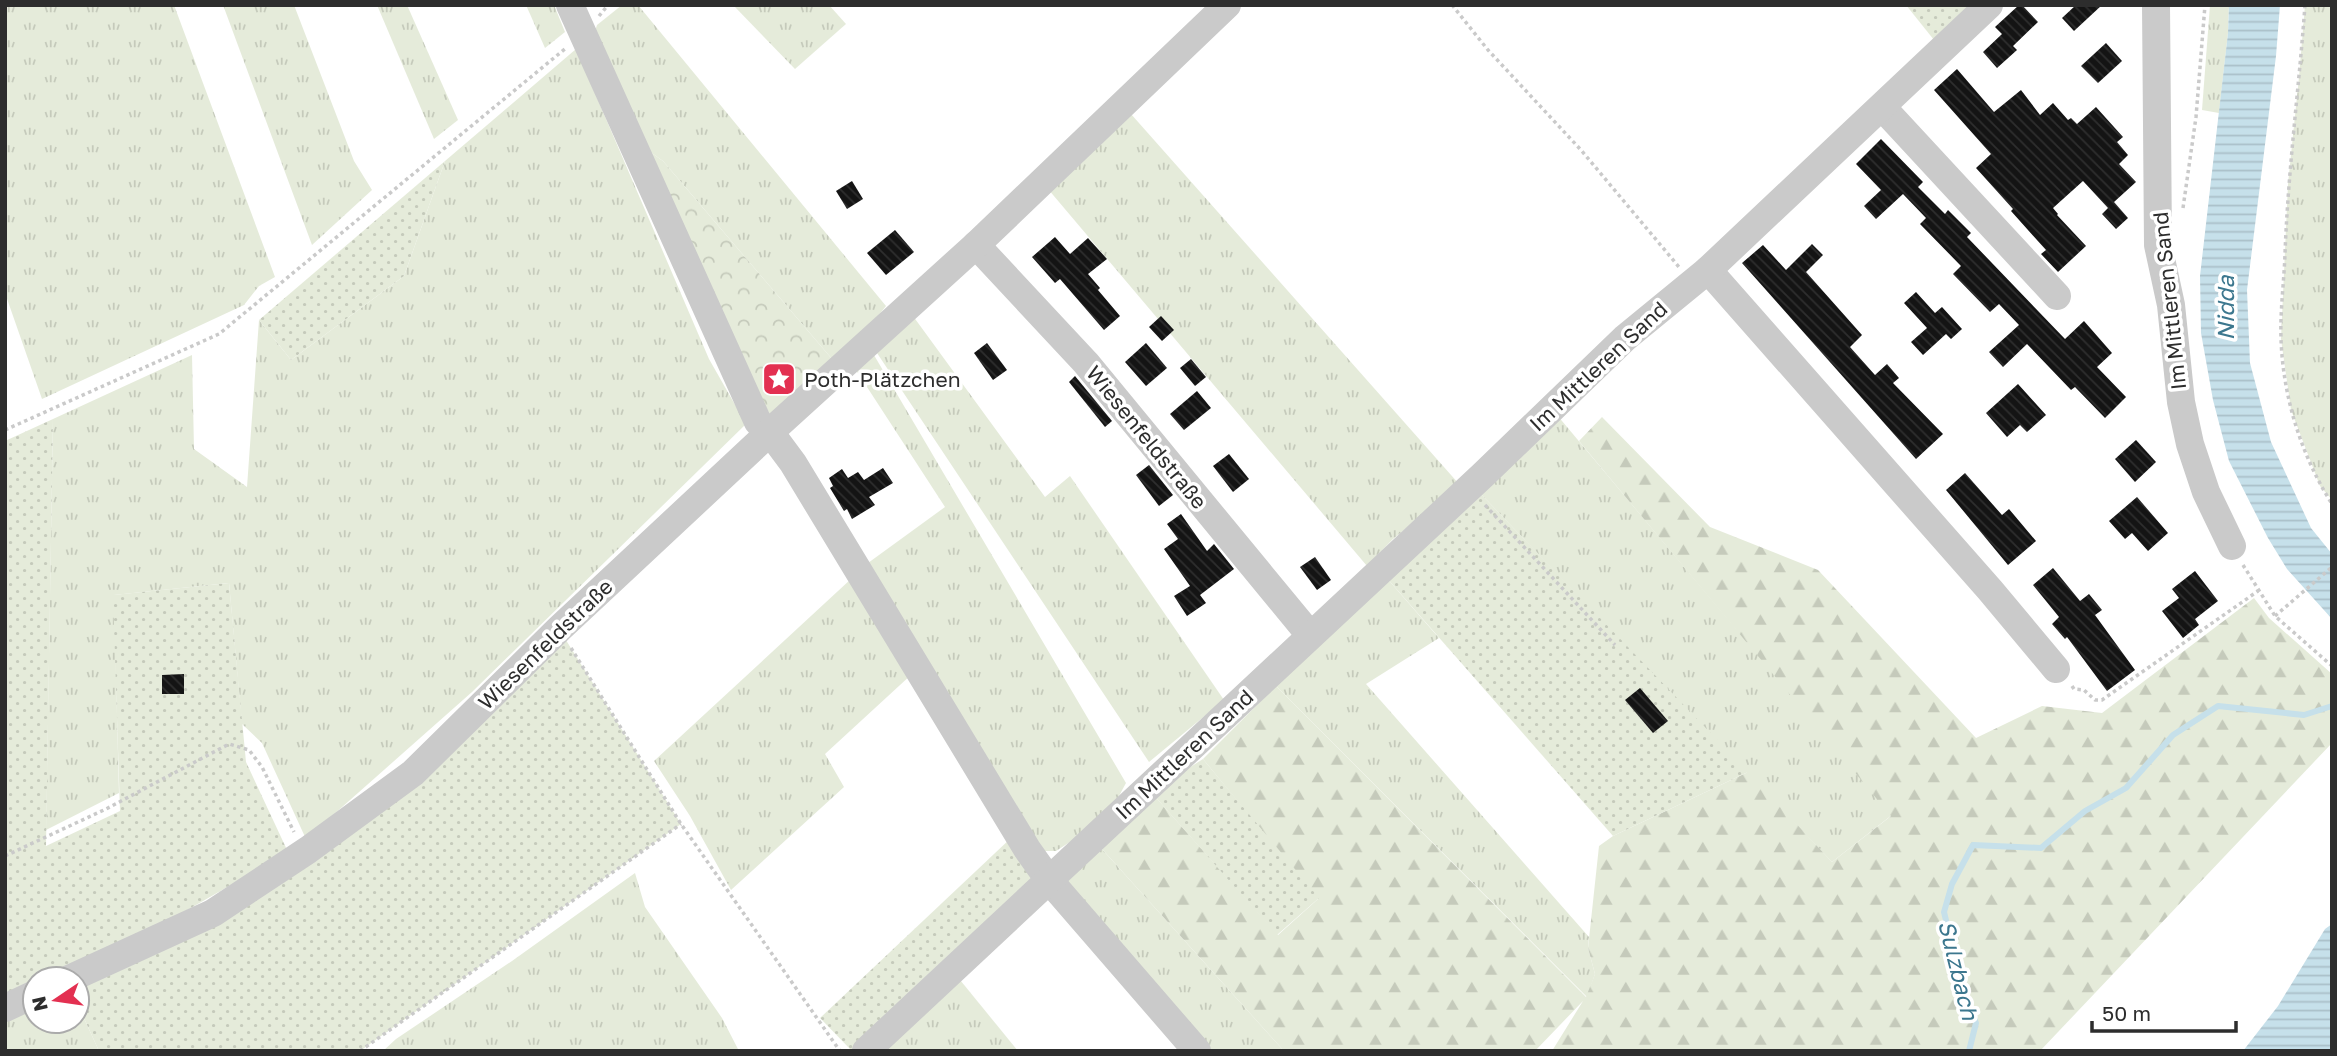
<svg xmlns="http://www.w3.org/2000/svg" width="2337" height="1056" font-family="'Golos Text',sans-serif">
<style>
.grass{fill:url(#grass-tufts)}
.forest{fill:url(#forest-firs)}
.park{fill:url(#park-crowns)}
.garden{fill:url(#garden-dots)}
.water{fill:url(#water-rules)}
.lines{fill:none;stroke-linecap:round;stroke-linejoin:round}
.stream{stroke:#c6e0ea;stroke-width:6}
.building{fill:url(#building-back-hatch)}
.path{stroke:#cacaca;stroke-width:3.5;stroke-dasharray:3.5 3.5;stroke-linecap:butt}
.minor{stroke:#cacaca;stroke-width:28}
.labels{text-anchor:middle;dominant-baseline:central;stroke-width:7;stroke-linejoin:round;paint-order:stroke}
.street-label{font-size:21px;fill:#2d2d2d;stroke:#fff}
.poi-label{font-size:21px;fill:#2d2d2d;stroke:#fff;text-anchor:start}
.water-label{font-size:23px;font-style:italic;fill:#3c778e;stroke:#fff}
</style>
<defs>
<pattern id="grass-tufts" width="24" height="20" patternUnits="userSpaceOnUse" patternTransform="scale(1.75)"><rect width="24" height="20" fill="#e5ebda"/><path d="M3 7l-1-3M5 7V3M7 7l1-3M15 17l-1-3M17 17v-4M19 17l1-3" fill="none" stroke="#c5cabb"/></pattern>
<pattern id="forest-firs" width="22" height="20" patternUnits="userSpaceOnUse" patternTransform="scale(1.75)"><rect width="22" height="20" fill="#e5ebda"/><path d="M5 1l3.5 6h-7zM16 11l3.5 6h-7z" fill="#c5cabb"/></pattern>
<pattern id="park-crowns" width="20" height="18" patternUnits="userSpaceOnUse" patternTransform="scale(1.75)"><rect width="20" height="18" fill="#e5ebda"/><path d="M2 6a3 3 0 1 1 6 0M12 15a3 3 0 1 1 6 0" fill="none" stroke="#c5cabb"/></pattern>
<pattern id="garden-dots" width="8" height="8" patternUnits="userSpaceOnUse" patternTransform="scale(1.75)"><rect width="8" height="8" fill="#e5ebda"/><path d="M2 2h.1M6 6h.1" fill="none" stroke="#c5cabb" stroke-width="1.8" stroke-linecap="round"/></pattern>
<pattern id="water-rules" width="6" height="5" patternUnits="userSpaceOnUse" patternTransform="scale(1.75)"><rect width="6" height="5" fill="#c6e0ea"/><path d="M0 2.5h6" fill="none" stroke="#aac0c9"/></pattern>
<pattern id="building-back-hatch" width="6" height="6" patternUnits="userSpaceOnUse" patternTransform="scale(1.75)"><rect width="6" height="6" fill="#141414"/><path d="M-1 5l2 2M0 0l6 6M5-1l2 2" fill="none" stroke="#2e2e2e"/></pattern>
</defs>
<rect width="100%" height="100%" fill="#fff"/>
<g class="grass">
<path d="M5 5H174L275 277 259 286 244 305 42 399 5 293Z"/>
<path d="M223 5H294L354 161 372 190 312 245Z"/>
<path d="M377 5H407L458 120 434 139Z"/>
<path d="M526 5H554L565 32 545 48Z"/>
<path d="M622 5H638L886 306 838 366 663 161 635 141 592 40 597 25Z"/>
<path d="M733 5H829L846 24 795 69Z"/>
<path d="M2210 5H2229L2228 33 2219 113 2202 110Z"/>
<path d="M2305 5H2332V500L2320 486 2291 410 2281 339 2288 184 2299 77Z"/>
<path d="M576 49 709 359 746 424 472 692 306 839 262 743 242 724 229 583 114 595 119 793 46 830 53 419 192 355 194 449 247 487 259 320 291 360 404 276 445 161Z"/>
<path d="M1131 114 1459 484 1392 540 1367 566 1048 189Z"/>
<path d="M913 316 1045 497 1070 476 1224 700 1149 762 875 350H871L1126 783 1107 818 1056 851H1043L936 688 868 563 945 507 854 367 870 350Z"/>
<path d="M1557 415 1892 815 1832 862 1478 491Z"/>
<path d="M1385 576 1439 638 1366 684 1589 937 1588 948 1595 974 1587 997 1276 686Z"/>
<path d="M851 579 912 674 825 754 844 787 731 890 690 816 654 761Z"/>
<path d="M1102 849 1284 1051H1209L1064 880Z"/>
<path d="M635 873 645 907 722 1018 739 1051H383L396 1039 512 961Z"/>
<path d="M956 975 1018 1051H879Z"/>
<path d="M77 1003 99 1051H5V1018L35 1004V1021H77Z"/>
</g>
<path class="forest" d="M1602 417 1710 527 1818 570 1976 738 2042 706 2102 713 2254 598 2269 618 2332 674V743L2040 1051H1552L1583 1001 1535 1051H1284L1102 849 1151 792 1278 935 1318 899 1203 759 1276 686 1586 997 1595 974 1588 948 1599 846 1613 836 1748 772 1832 862 1891 816 1579 441Z"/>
<path class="park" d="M635 141 663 161 838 366 774 423Z"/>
<g class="garden">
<path d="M1906 5H1970L1934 40Z"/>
<path d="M445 161 404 276 291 360 259 320Z"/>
<path d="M53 419 46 846 120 811 113 595 229 583 246 762 288 852 137 939 44 979H35V983L5 995V441Z"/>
<path d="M1478 491 1748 772 1613 836 1385 576Z"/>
<path d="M559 629 681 824 360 1051H99L77 1003V979L308 850Z"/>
<path d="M1203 759 1319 898 1277 935 1151 792Z"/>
<path d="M1011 838 1039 880 861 1051H852L820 1018Z"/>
</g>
<g class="water">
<path d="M2229 5H2280L2276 56 2247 290 2250 363 2271 442 2311 528 2332 554V619L2287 569 2268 538 2229 461 2213 400 2201 333 2200 276 2228 33Z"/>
<path d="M2332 924V1051H2243L2278 1006 2325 929Z"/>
</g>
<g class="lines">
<path class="stream" d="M1969 1051 1976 1023 1961 983 1944 912 1952 884 1973 845 2041 848 2085 811 2126 788 2173 735 2218 706 2304 715 2332 706"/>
</g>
<g class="building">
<path d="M2019 5H2022L2038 22 2013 46 2017 50 1997 68 1983 52 2002 34 1995 27Z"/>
<path d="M2076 5H2102L2074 31 2062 18Z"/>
<path d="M2106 43 2122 61 2098 83 2081 66Z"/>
<path d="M1957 69 1994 112 2021 90 2040 115 2053 103 2068 120 2071 118 2077 124 2096 107 2123 137 2117 142 2128 155 2119 164 2136 182 2114 202 2128 218 2116 229 2102 214 2108 208 2083 181 2053 208 2058 214 2057 215 2086 246 2058 272 2041 254 2046 250 2011 211 2013 209 1976 168 1991 154 1934 90Z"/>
<path d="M1881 139 1923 182 1918 187 1945 214 1948 210 1971 233 1967 237 2065 339 2084 321 2112 353 2097 367 2126 397 2105 418 2075 387 2071 390 2027 344 2003 367 1989 352 2019 325 1999 304 1990 312 1953 274 1961 266 1920 224 1926 218 1903 194 1876 219 1864 206 1881 190 1856 164Z"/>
<path d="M852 181 863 199 847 209 836 191Z"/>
<path d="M895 230 914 252 886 275 867 253Z"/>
<path d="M1055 237 1070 254 1088 238 1107 259 1088 274 1100 288 1098 290 1120 316 1104 330 1060 279 1055 283 1032 257Z"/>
<path d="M1812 244 1823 255 1806 272 1862 335 1850 347 1875 375 1887 364 1899 378 1893 383 1943 434 1916 459 1742 263 1763 245 1786 270Z"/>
<path d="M1916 292 1935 313 1942 307 1962 329 1951 339 1946 334 1923 355 1911 342 1927 328 1904 303Z"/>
<path d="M1161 316 1174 330 1162 341 1149 327Z"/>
<path d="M987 343 1007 370 993 380 974 353Z"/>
<path d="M1146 343 1167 368 1146 386 1125 362Z"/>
<path d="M1191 359 1206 377 1195 386 1180 368Z"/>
<path d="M1075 376 1112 421 1105 427 1069 382Z"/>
<path d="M2018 384 2046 415 2027 432 2020 425 2007 437 1986 413Z"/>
<path d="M1197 391 1211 408 1184 430 1170 414Z"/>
<path d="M2136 440 2156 462 2135 482 2115 459Z"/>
<path d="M1229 454 1249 479 1233 492 1213 466Z"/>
<path d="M1149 465 1173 495 1159 506 1136 475Z"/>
<path d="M883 468 893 483 869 497 875 505 852 519 847 509 844 511 830 488 833 486 829 478 842 469 848 478 858 472 864 480Z"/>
<path d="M1965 473 2002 515 2009 509 2036 541 2008 565 1946 490Z"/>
<path d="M2137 497 2168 533 2148 551 2132 533 2125 539 2109 521Z"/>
<path d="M1181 514 1207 551 1214 544 1234 569 1200 595 1206 603 1187 616 1174 596 1190 586 1164 549 1178 539 1167 524Z"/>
<path d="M1315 557 1331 580 1317 590 1300 567Z"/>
<path d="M2053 568 2080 601 2089 594 2102 610 2095 615 2135 670 2107 691 2067 637 2065 639 2052 624 2059 617 2033 585Z"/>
<path d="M2195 571 2218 601 2195 619 2199 625 2183 638 2162 611 2179 598 2172 589Z"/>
<path d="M184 674V694H162V675Z"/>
<path d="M1640 688 1668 721 1653 733 1625 700Z"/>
</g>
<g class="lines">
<g class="path">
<path d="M1452 5 1488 50 1581 150 1679 267"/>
<path d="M2305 5C2299 88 2288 171 2285 254 2284 282 2280 311 2281 339 2283 397 2301 455 2332 504"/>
<path d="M599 16 608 5"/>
<path d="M2183 208 2196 117 2205 5"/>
<path d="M766 382 786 386"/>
<path d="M5 430 219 334 566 48"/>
<path d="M1485 505 1615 645"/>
<path d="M2243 565 2275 616 2332 666"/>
<path d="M2275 616 2332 567"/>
<path d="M571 648 681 824 840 1051"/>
<path d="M2072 686 2074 689 2084 690 2095 700H2102L2258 591"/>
<path d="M5 856 106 809 229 744 249 750 262 767 294 832"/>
<path d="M360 1051 681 824"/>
</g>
<g class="minor">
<path d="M570 5 758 422 770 432 793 463 1027 849 1049 880 1197 1051"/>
<path d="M2156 5 2158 245 2171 305 2181 402 2190 444 2206 492 2232 546"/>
<path d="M1882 107 2057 296"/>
<path d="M976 245 1086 363 1310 635"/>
<path d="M1708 270 1990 590 2056 669"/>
<path d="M69 979 213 913 308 850 413 773 559 629 770 432 976 245 1227 5"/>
<path d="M5 1008 35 994"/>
<path d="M866 1051 1483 475 1625 338 1708 270 1989 5"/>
</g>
</g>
<defs>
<g id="sight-square" transform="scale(1.75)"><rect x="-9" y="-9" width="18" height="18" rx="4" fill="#e33051" stroke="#fff"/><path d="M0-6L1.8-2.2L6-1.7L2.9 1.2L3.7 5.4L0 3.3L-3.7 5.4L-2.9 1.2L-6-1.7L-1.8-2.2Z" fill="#fff"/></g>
</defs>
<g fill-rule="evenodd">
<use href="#sight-square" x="779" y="379"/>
</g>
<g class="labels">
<g class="street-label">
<text transform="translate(2169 301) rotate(-96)">Im Mittleren Sand</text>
<text transform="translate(1598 366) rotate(-43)">Im Mittleren Sand</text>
<text transform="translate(1147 437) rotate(51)">Wiesenfeldstraße</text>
<text transform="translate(545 644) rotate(-44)">Wiesenfeldstraße</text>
<text transform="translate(1184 754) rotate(-43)">Im Mittleren Sand</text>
</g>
<g class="poi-label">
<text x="804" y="379">Poth-Plätzchen</text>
</g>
<g class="water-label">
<text transform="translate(2225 308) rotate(-90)">Nidda</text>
<text transform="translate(1959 970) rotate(76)">Sulzbach</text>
</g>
</g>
<rect width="2337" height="1056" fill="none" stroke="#2d2d2d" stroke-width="14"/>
<g transform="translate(56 1000) rotate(257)"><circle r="33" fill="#ffffff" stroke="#ababab" stroke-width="2"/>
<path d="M0-5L12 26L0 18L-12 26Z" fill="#e33051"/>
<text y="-10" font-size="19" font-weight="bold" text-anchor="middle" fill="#2d2d2d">N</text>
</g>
<path d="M2092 1021v10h144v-10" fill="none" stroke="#2d2d2d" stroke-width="3.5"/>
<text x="2102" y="1021" font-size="21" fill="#2d2d2d" stroke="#ffffff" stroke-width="5" paint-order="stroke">50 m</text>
</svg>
